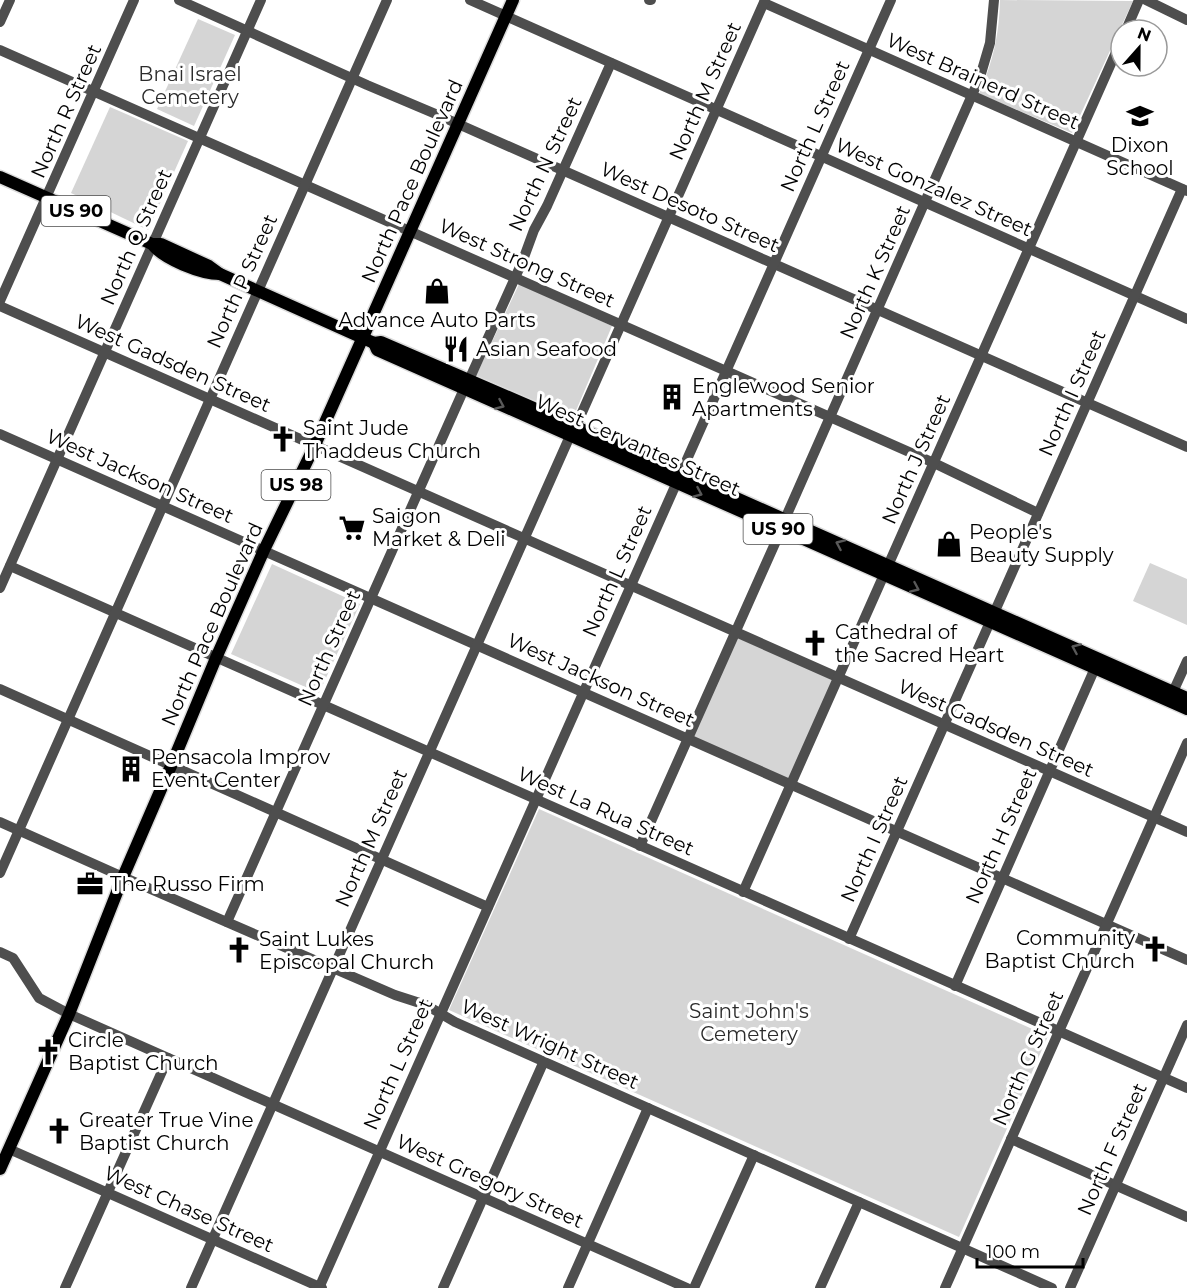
<svg xmlns="http://www.w3.org/2000/svg" width="1187" height="1288" font-family="Montserrat,sans-serif">
<style>
.green{fill:#d5d5d5}
.lines{fill:none;stroke-linecap:round;stroke-linejoin:round}
.major-casing{stroke:#dbdbdb;stroke-width:15}
.minor{stroke:#4e4e4e;stroke-width:10}
.major{stroke:#000;stroke-width:12}
.oneway{stroke:#595959}
.labels{text-anchor:middle;dominant-baseline:central;stroke-width:6;stroke-linejoin:round;paint-order:stroke}
.shield{fill:#fff;stroke:#4c4c4c;stroke-width:1.5}
.shield-label{font-size:18px;font-weight:bold;fill:#000}
.park-label{font-size:20px;fill:#2c2c2c;stroke:#fff}
.street-label{font-size:20px;fill:#000;stroke:#fff}
.poi-label{font-size:20px;fill:#000;stroke:#fff;text-anchor:start}
</style>
<rect width="100%" height="100%" fill="#fff"/>
<g class="green">
<path d="M1000 0 1133 1 1072 133 979 94C993 61 999 36 1000 0Z"/>
<path d="M198 19 235 35 194 126 157 109Z"/>
<path d="M110 107 188 141 148 230 71 193Z"/>
<path d="M519 284 612 326 572 420 475 378Z"/>
<path d="M1150 563 1187 579V625L1133 601Z"/>
<path d="M272 564 360 604 319 693 231 654Z"/>
<path d="M736 637 834 680 789 779 692 736Z"/>
<path d="M539 809 1048 1036 959 1237 449 1010Z"/>
</g>
<g class="lines">
<g class="major-casing">
<g id="major">
<path d="M0 177 152 244H161L209 266 220 274 374 343 381 342 527 405 1187 698"/>
<path d="M152 244C163 259 201 274 220 274"/>
<path d="M374 343 377 350 1187 709"/>
<path d="M0 1169 69 1014 123 877 171 766 216 658 264 550 315 445 513 0"/>
</g>
</g>
<g class="minor">
<path d="M179 0 367 85 438 115 1187 447"/>
<path d="M470 0 1187 319"/>
<path d="M649 0H651"/>
<path d="M1146 0 1187 20"/>
<path d="M764 3 1187 191"/>
<path d="M0 22 10 0"/>
<path d="M1126 30 1139 0"/>
<path d="M0 50 934 463 1038 513"/>
<path d="M0 301 134 0"/>
<path d="M0 306 1187 832"/>
<path d="M469 380 523 260 534 230 547 206 611 63"/>
<path d="M576 426 765 0"/>
<path d="M0 434 1187 960"/>
<path d="M785 519 980 77 990 43 994 0"/>
<path d="M10 566 1187 1088"/>
<path d="M0 588 261 0"/>
<path d="M995 611 1182 189"/>
<path d="M0 689 488 907"/>
<path d="M1173 692 1187 661"/>
<path d="M0 822 123 877 395 995 426 1005 455 1022 1052 1288"/>
<path d="M640 846 781 530"/>
<path d="M0 873 387 0"/>
<path d="M743 892 1121 41"/>
<path d="M227 922 464 389"/>
<path d="M849 939 990 622"/>
<path d="M0 952 13 958 39 998 69 1014 687 1288"/>
<path d="M955 986 1095 668"/>
<path d="M1011 1139 1187 1217"/>
<path d="M9 1149 322 1288"/>
<path d="M65 1288 168 1058"/>
<path d="M191 1288 570 436"/>
<path d="M319 1288 891 0"/>
<path d="M443 1288 544 1061"/>
<path d="M568 1288 648 1108"/>
<path d="M694 1288 754 1155"/>
<path d="M820 1288 859 1202"/>
<path d="M945 1288 1187 743"/>
<path d="M1070 1288 1187 1025"/>
</g>
<use href="#major" class="major"/>
</g>
<defs><path id="oneway-chevron" d="M-2-3.5L2.5 0L-2 3.5" fill="none" stroke-width="1.6" stroke-linecap="round" stroke-linejoin="round" transform="scale(1.5)"/></defs>
<g class="oneway">
<use href="#oneway-chevron" transform="translate(500 405) rotate(24)"/>
<use href="#oneway-chevron" transform="translate(698 493) rotate(24)"/>
<use href="#oneway-chevron" transform="translate(840 544) rotate(-156)"/>
<use href="#oneway-chevron" transform="translate(915 588) rotate(24)"/>
<use href="#oneway-chevron" transform="translate(1076 648) rotate(-156)"/>
</g>
<defs>
<g id="school-bare" transform="scale(2.07)"><path d="M0-5L7-2L0 1L-7-2ZM-4 1L0 2.5L4 1V4Q0 6-4 4Z" fill="#000" stroke="#fff" stroke-width="2.5" paint-order="stroke"/></g>
<g id="shop-bare" transform="scale(2.07)"><path d="M-5-2.5h2.3a2.7 3.5 0 0 1 5.4 0H5L5.5 6h-11ZM-1.5-2.5h3a1.5 2.3 0 0 0-3 0Z" fill="#000" stroke="#fff" stroke-width="2.5" paint-order="stroke"/></g>
<g id="restaurant-bare" transform="scale(2.07)"><path d="M-5-6h1v4h1v-4h1v4h1v-4h1v5L-1.5 .5V6h-2V.5L-5-1ZM5-6V6H3V1.5H1.5Q1.5-4 5-6Z" fill="#000" stroke="#fff" stroke-width="2.5" paint-order="stroke"/></g>
<g id="building-bare" transform="scale(2.07)"><path d="M-4-6H4V6H1V3H-1V6H-4ZM-2.5-4.3h1.7v1.8h-1.7ZM.8-4.3h1.7v1.8H.8ZM-2.5-1h1.7V.8h-1.7ZM.8-1h1.7V.8H.8Z" fill="#000" stroke="#fff" stroke-width="2.5" paint-order="stroke"/></g>
<g id="church-bare" transform="scale(2.07)"><path d="M-1.2-6h2.4v3.5h3.3v2.4h-3.3V6h-2.4V-.1h-3.3v-2.4h3.3Z" fill="#000" stroke="#fff" stroke-width="2.5" paint-order="stroke"/></g>
<g id="supermarket-bare" transform="scale(2.07)"><path d="M-6-5.5h2.5l.6 2H6L4.5 2H-2.5L-4.4-4H-6ZM-1.5 3.2a1.3 1.3 0 1 0 .1 0ZM3 3.2a1.3 1.3 0 1 0 .1 0Z" fill="#000" stroke="#fff" stroke-width="2.5" paint-order="stroke"/></g>
<g id="office-bare" transform="scale(2.07)"><path d="M-6-3h4V-5.5h4V-3h4V5H-6ZM-1-4.5V-3h2v-1.5ZM-6 0V1H6V0Z" fill="#000" stroke="#fff" stroke-width="2.5" paint-order="stroke"/></g>
</defs>
<g fill-rule="evenodd">
<use href="#school-bare" x="1140" y="116"/>
<use href="#shop-bare" x="437" y="291"/>
<use href="#restaurant-bare" x="456" y="349"/>
<use href="#building-bare" x="672" y="397"/>
<use href="#church-bare" x="283" y="439"/>
<use href="#supermarket-bare" x="352" y="528"/>
<use href="#shop-bare" x="949" y="544"/>
<use href="#church-bare" x="815" y="643"/>
<use href="#building-bare" x="131" y="769"/>
<use href="#office-bare" x="90" y="884"/>
<use href="#church-bare" x="1155" y="949"/>
<use href="#church-bare" x="239" y="950"/>
<use href="#church-bare" x="48" y="1052"/>
<use href="#church-bare" x="59" y="1131"/>
</g>
<g class="labels">
<g class="shield">
<rect x="41.5" y="196" width="69" height="30" rx="4.5"/>
<rect x="261.5" y="470" width="69" height="30" rx="4.5"/>
<rect x="743.5" y="514" width="69" height="30" rx="4.5"/>
</g>
<g class="shield-label">
<text x="76" y="211">US 90</text>
<text x="296" y="485">US 98</text>
<text x="778" y="529">US 90</text>
</g>
<g class="park-label">
<text x="190" y="74">Bnai Israel<tspan x="190" dy="23">Cemetery</tspan></text>
<text x="749" y="1011">Saint John's<tspan x="749" dy="23">Cemetery</tspan></text>
</g>
<g class="street-label">
<text transform="translate(983 81) rotate(24)">West Brainerd Street</text>
<text transform="translate(705 91) rotate(-66)">North M Street</text>
<text transform="translate(66 111) rotate(-66)">North R Street</text>
<text transform="translate(815 126) rotate(-66)">North L Street</text>
<text transform="translate(545 164) rotate(-65)">North N Street</text>
<text transform="translate(412 181) rotate(-66)">North Pace Boulevard</text>
<text transform="translate(934 187) rotate(24)">West Gonzalez Street</text>
<text transform="translate(690 207) rotate(24)">West Desoto Street</text>
<text transform="translate(136 237) rotate(-66)">North Q Street</text>
<text transform="translate(527 263) rotate(24)">West Strong Street</text>
<text transform="translate(875 272) rotate(-66)">North K Street</text>
<text transform="translate(242 281) rotate(-66)">North P Street</text>
<text transform="translate(173 363) rotate(24)">West Gadsden Street</text>
<text transform="translate(1072 393) rotate(-66)">North I Street</text>
<text transform="translate(638 445) rotate(24)">West Cervantes Street</text>
<text transform="translate(916 459) rotate(-66)">North J Street</text>
<text transform="translate(140 476) rotate(24)">West Jackson Street</text>
<text transform="translate(617 571) rotate(-66)">North L Street</text>
<text transform="translate(212 624) rotate(-66)">North Pace Boulevard</text>
<text transform="translate(329 648) rotate(-66)">North Street</text>
<text transform="translate(601 680) rotate(24)">West Jackson Street</text>
<text transform="translate(996 728) rotate(24)">West Gadsden Street</text>
<text transform="translate(606 811) rotate(24)">West La Rua Street</text>
<text transform="translate(1001 836) rotate(-66)">North H Street</text>
<text transform="translate(371 838) rotate(-66)">North M Street</text>
<text transform="translate(874 839) rotate(-66)">North I Street</text>
<text transform="translate(550 1044) rotate(24)">West Wright Street</text>
<text transform="translate(1028 1058) rotate(-66)">North G Street</text>
<text transform="translate(398 1064) rotate(-66)">North L Street</text>
<text transform="translate(1112 1149) rotate(-66)">North F Street</text>
<text transform="translate(490 1181) rotate(24)">West Gregory Street</text>
<text transform="translate(189 1209) rotate(24)">West Chase Street</text>
</g>
<g class="poi-label">
<text x="1140" y="145" text-anchor="middle">Dixon<tspan x="1140" dy="23">School</tspan></text>
<text x="437" y="320" text-anchor="middle">Advance Auto Parts</text>
<text x="476" y="349">Asian Seafood</text>
<text x="692" y="386">Englewood Senior<tspan x="692" dy="23">Apartments</tspan></text>
<text x="303" y="428">Saint Jude<tspan x="303" dy="23">Thaddeus Church</tspan></text>
<text x="372" y="516">Saigon<tspan x="372" dy="23">Market &amp; Deli</tspan></text>
<text x="969" y="532">People's<tspan x="969" dy="23">Beauty Supply</tspan></text>
<text x="835" y="632">Cathedral of<tspan x="835" dy="23">the Sacred Heart</tspan></text>
<text x="151" y="757">Pensacola Improv<tspan x="151" dy="23">Event Center</tspan></text>
<text x="110" y="884">The Russo Firm</text>
<text x="1135" y="938" text-anchor="end">Community<tspan x="1135" dy="23">Baptist Church</tspan></text>
<text x="259" y="939">Saint Lukes<tspan x="259" dy="23">Episcopal Church</tspan></text>
<text x="68" y="1040">Circle<tspan x="68" dy="23">Baptist Church</tspan></text>
<text x="79" y="1120">Greater True Vine<tspan x="79" dy="23">Baptist Church</tspan></text>
</g>
</g>
<g transform="translate(1139 48) rotate(21)"><circle r="28" fill="#ffffff" stroke="#999999" stroke-width="1.5"/>
<path d="M0-4.5L10 22L0 15L-10 22Z" fill="#000000"/>
<text y="-9" font-size="16" font-weight="bold" text-anchor="middle" fill="#000000">N</text>
</g>
<path d="M977 1258v9h106v-9" fill="none" stroke="#000000" stroke-width="3"/>
<text x="986" y="1258" font-size="18" fill="#000000" stroke="#ffffff" stroke-width="4.5" paint-order="stroke">100 m</text>
</svg>
